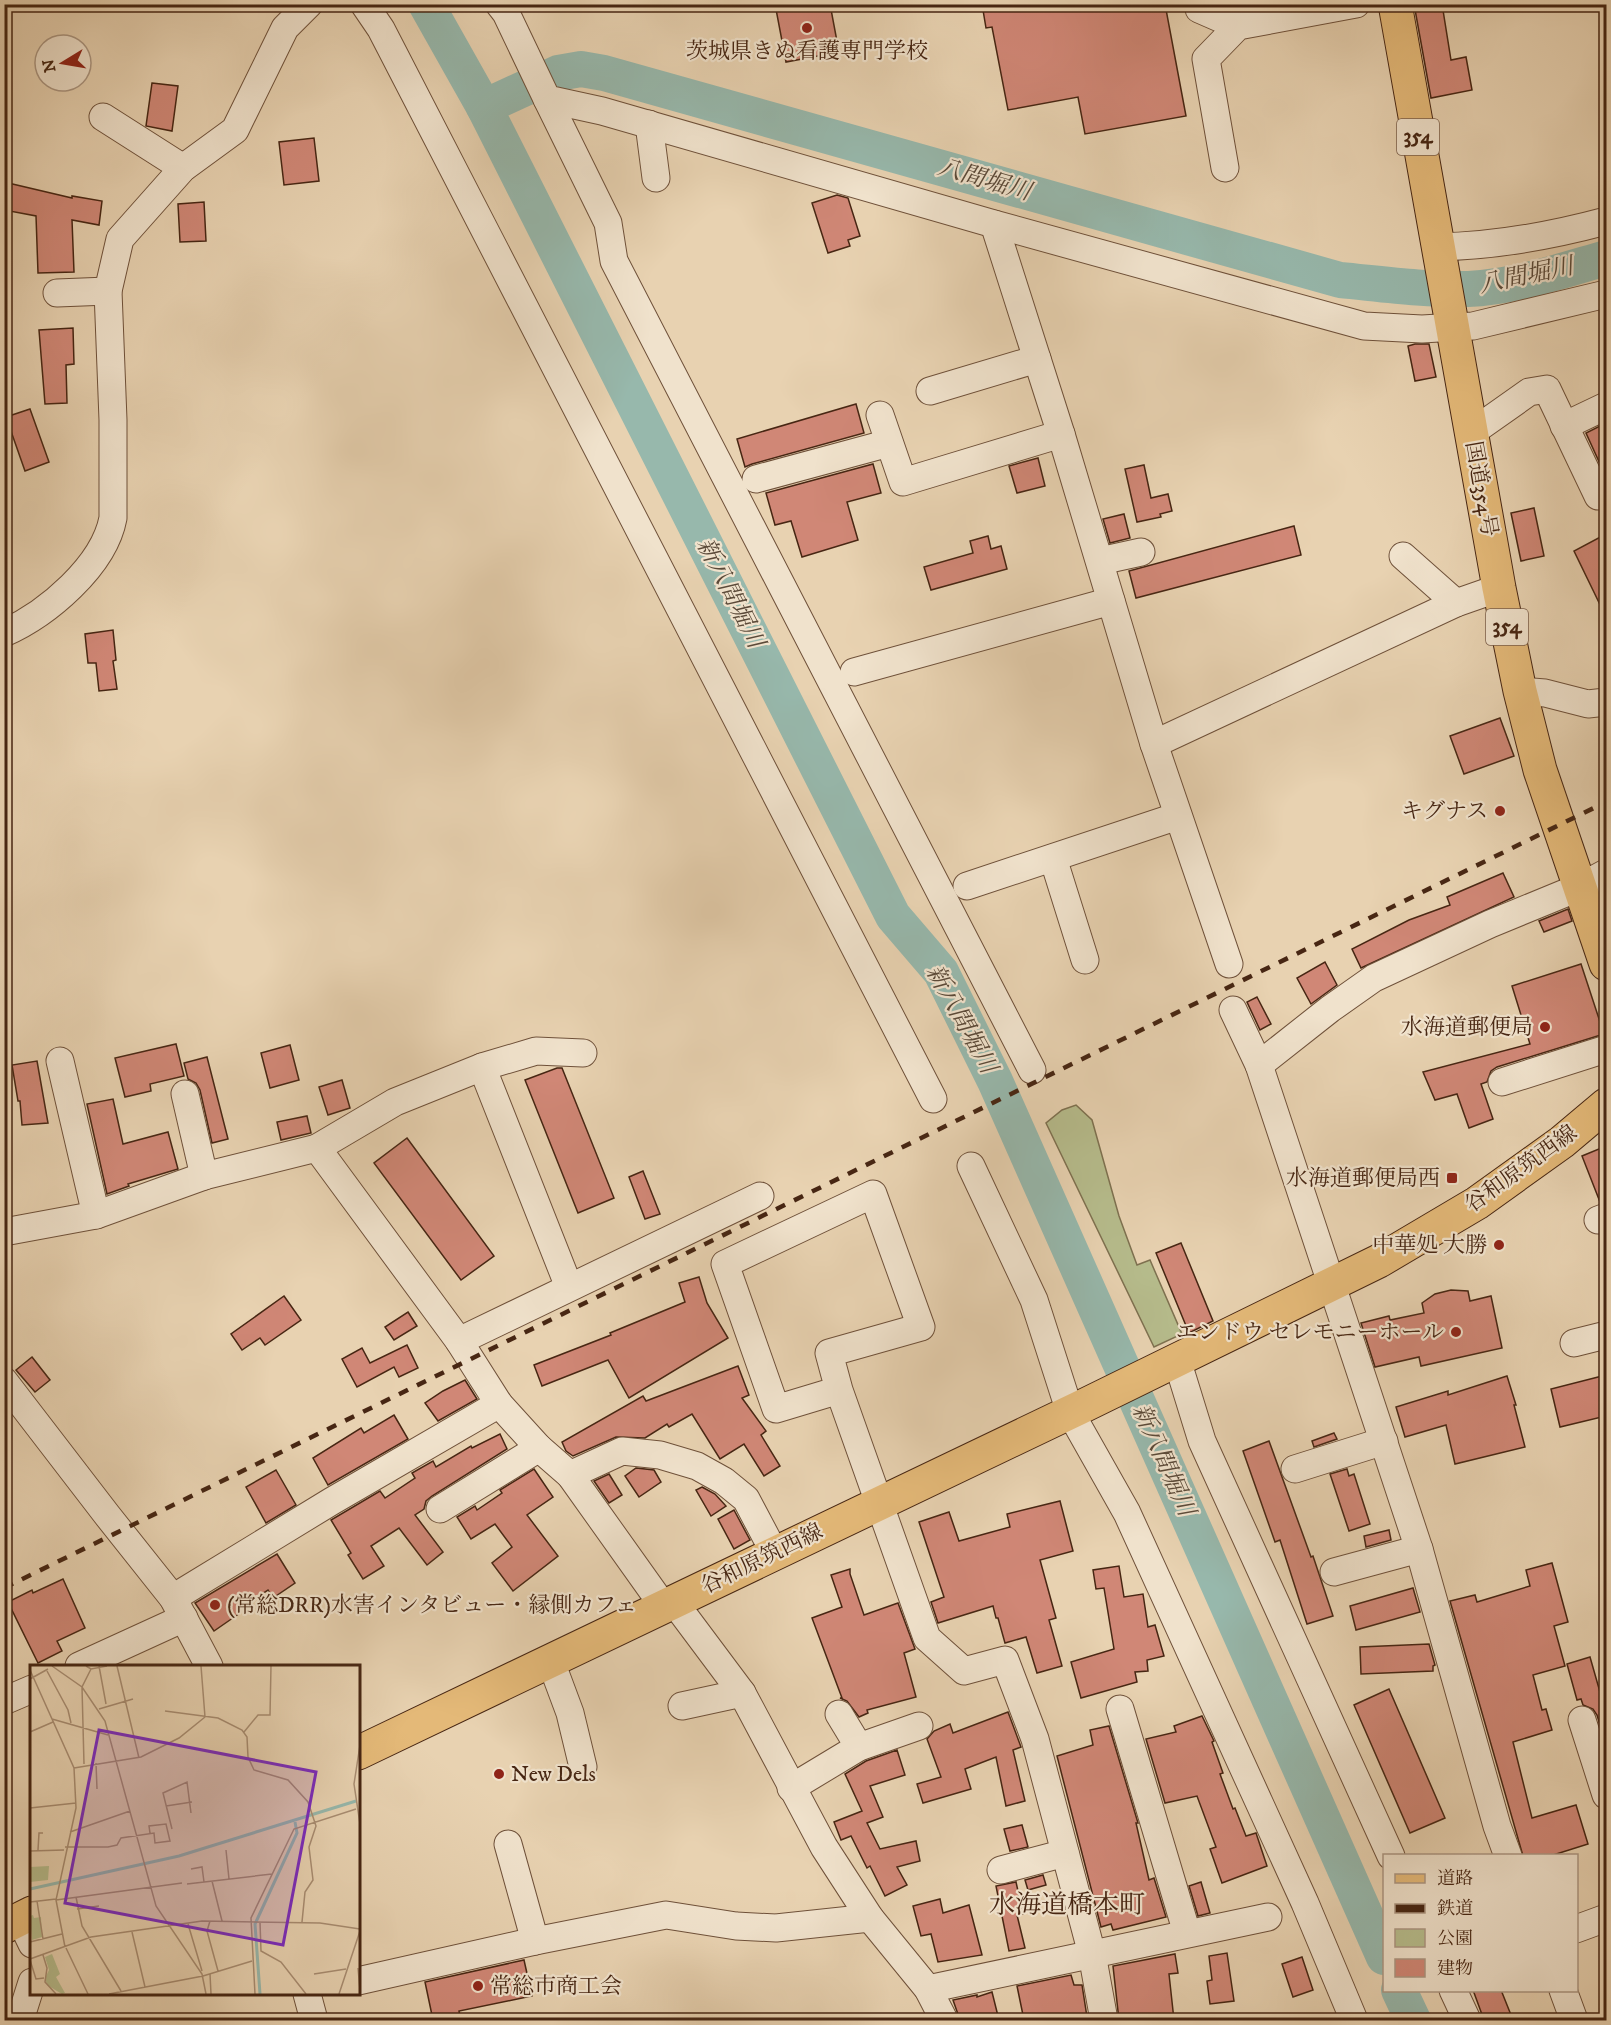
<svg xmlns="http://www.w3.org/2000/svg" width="1611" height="2025" font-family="'IM FELL DW Pica','Noto Serif JP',serif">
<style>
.green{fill:#b6bc8c;stroke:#7e7150;stroke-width:1.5}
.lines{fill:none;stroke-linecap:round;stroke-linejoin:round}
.river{stroke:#97b8ac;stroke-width:36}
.building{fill:#d08776;stroke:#472613;stroke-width:1.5}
.minor-casing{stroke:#6f513a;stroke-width:29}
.major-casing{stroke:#472613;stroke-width:35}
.highway-casing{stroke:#472613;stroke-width:35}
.minor{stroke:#f0e2cc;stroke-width:27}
.major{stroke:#e4b978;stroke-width:33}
.highway{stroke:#e4b978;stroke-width:33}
.rail{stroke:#472613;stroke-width:4.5;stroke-dasharray:10 10;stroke-linecap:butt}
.poi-dot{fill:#8f2418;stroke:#f0e2cc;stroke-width:2}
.labels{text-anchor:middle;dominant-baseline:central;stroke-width:4.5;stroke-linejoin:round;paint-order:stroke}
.shield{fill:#f0e2cc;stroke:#7a5e4a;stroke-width:1.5}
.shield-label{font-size:21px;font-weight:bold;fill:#472613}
.poi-label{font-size:22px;fill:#472613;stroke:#f0e2cc;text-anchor:end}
.street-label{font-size:22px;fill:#472613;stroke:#f0e2cc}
.water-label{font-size:24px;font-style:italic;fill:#5b4a39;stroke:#f0e2cc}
.quarter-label{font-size:26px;fill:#472613;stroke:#f0e2cc}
.inset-river{fill:none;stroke:#97b8ac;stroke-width:3}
.inset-road{fill:none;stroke:#a88d72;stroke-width:1.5}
.view{fill:#7b2cbf;fill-opacity:0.15;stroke:#7b2cbf;stroke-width:3}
.inset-edge{fill:none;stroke:#472613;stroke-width:3}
</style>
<rect width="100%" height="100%" fill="#e8d2b1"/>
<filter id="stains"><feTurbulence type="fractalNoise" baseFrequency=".00333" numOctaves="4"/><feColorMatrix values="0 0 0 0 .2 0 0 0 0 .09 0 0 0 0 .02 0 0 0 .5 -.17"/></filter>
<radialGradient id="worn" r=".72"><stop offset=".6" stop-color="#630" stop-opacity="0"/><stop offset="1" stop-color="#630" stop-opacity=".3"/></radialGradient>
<path class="green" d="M1076 1105 1092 1120 1119 1216 1137 1265 1150 1260 1182 1334 1154 1347 1046 1123 1062 1110Z"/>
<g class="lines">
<g class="river">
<path d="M426 4 484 107 893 916 941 972 995 1081 1384 1957"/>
<path d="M484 107 558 73 581 69 604 73 1340 280C1382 284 1425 290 1468 289 1515 287 1561 271 1606 258"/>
<path d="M1399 1990 1413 2020"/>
</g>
</g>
<g class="building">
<path d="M775 4H830L839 52 786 62Z"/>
<path d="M982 4H1165L1186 116 1085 134 1078 97 1008 110 992 27 986 28Z"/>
<path d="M1414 4H1442L1451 60 1466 57 1472 90 1431 98Z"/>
<path d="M152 83 178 86 172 131 146 126Z"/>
<path d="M314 138 319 181 284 185 279 142Z"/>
<path d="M4 182 72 198V196L102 201 99 225 72 220 74 272 38 273 36 216 4 210Z"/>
<path d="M837 195 848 198 860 236 848 240 850 246 828 253 812 203Z"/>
<path d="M204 202 206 241 180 242 178 204Z"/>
<path d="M73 328 74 364 66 365 67 403 45 404 39 330Z"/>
<path d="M1415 344H1429L1436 377 1415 381 1408 346Z"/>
<path d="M856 404 864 433 752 464 745 467 737 439Z"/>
<path d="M30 409 49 462 25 471 6 417Z"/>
<path d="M1606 423V477L1586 433Z"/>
<path d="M1038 458 1045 486 1017 493 1009 466Z"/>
<path d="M873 464 881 493 847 502 858 540 802 557 791 521 775 525 766 493Z"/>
<path d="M1144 465 1151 498 1168 494 1172 511 1160 514 1161 517 1137 522 1125 469Z"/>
<path d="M1534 508 1544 556 1521 561 1511 513Z"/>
<path d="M1124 514 1130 538 1110 543 1103 519Z"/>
<path d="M1294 526 1301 555 1136 598 1129 571Z"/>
<path d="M1606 534V617L1574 551Z"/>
<path d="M988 536 991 549 1001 546 1007 569 931 590 924 567 973 553 970 541Z"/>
<path d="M113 630 116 660 113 661 117 689 99 691 96 663H88L85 634Z"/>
<path d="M1500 718 1514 756 1464 774 1450 736Z"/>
<path d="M1503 873 1514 897 1361 968 1352 949 1409 920 1450 905 1447 897Z"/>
<path d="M1568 909 1572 921 1544 932 1539 921Z"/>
<path d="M1325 962 1337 985 1311 1004 1297 978Z"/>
<path d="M1581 964 1604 1034 1497 1067 1491 1071 1487 1082 1481 1084 1493 1119 1469 1128 1457 1094 1435 1100 1423 1072 1530 1044 1512 986Z"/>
<path d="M1257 997 1271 1024 1260 1030 1247 1002Z"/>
<path d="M176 1044 184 1076 150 1084 151 1091 125 1097 115 1058Z"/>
<path d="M290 1045 299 1080 270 1088 261 1053Z"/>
<path d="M207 1057 228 1139 212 1143 200 1090 196 1083 188 1079 184 1063Z"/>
<path d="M37 1061 48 1123 22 1125 20 1101H18L12 1065Z"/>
<path d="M557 1068H562L614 1198 578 1213 525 1080Z"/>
<path d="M342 1080 350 1108 328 1115 319 1087Z"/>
<path d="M113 1099 123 1144 168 1132 178 1169 128 1184 129 1186 107 1194 87 1104Z"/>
<path d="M307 1116 311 1133 281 1140 277 1122Z"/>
<path d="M407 1138 494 1256 461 1280 374 1163Z"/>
<path d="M1606 1146V1202H1600L1582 1156Z"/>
<path d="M643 1171 660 1214 645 1219 629 1177Z"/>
<path d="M1181 1243 1213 1321 1189 1333 1156 1253Z"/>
<path d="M699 1277 707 1303 728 1338 629 1398 608 1360 542 1386 534 1365 611 1335 610 1333 685 1302 679 1283Z"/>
<path d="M1451 1290 1468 1291 1470 1301 1491 1296 1502 1348 1421 1366 1419 1357 1375 1367 1361 1323 1389 1316 1390 1320 1424 1313 1422 1303 1435 1294Z"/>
<path d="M284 1296 301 1320 265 1345 260 1338 242 1350 231 1334Z"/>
<path d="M408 1312 417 1326 394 1340 385 1327Z"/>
<path d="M407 1345 418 1368 399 1377 394 1367 357 1387 342 1359 362 1348 370 1363Z"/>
<path d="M32 1357 50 1380 35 1392 16 1370Z"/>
<path d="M738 1366 749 1395 742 1398 766 1431 761 1435 780 1466 764 1476 744 1444 720 1459 692 1414 669 1427 667 1424 645 1438 616 1437 573 1456 566 1451 562 1442 643 1396 646 1401Z"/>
<path d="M1606 1375V1416L1560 1427 1551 1389Z"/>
<path d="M1507 1376 1516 1405H1514L1525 1447 1455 1464 1446 1425 1405 1437 1396 1407 1448 1391V1395Z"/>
<path d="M465 1380 477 1399 438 1421 425 1403 443 1391Z"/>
<path d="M394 1415 408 1439 328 1485 313 1458 361 1428 364 1433Z"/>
<path d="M1334 1433 1337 1439 1314 1447 1312 1441Z"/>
<path d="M500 1434 507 1449 432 1496 426 1501 424 1509 415 1515 443 1552 427 1565 399 1528 371 1546 384 1566 363 1579 348 1555 351 1553 331 1520 380 1491 385 1498 415 1478 412 1473 433 1461 436 1467 471 1446 472 1448Z"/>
<path d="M1269 1441 1311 1557 1313 1556 1333 1616 1307 1624 1280 1540 1275 1542 1243 1451Z"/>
<path d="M636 1468 654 1470 661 1482 639 1497 625 1476Z"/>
<path d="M534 1469 553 1497 527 1515 558 1556 513 1591 492 1563 512 1547 495 1524 471 1539 457 1517 475 1506 477 1510 502 1493 500 1490Z"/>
<path d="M1347 1469 1349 1476 1354 1474 1370 1524 1349 1531 1330 1474Z"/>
<path d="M276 1470 296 1505 266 1523 246 1487Z"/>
<path d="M609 1474 622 1495 609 1503 594 1481Z"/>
<path d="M702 1487 715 1494 726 1506 711 1516 696 1490Z"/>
<path d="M1060 1501 1073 1551 1040 1560 1056 1618 1049 1620 1062 1666 1037 1673 1026 1637 1005 1643 998 1618H996L993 1606 938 1623 931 1602 944 1597 919 1522 949 1512 959 1541 1010 1527 1007 1514Z"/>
<path d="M734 1510 750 1540 734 1549 718 1519Z"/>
<path d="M1389 1530 1391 1540 1366 1547 1364 1536Z"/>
<path d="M277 1554 295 1583 273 1598 268 1590 237 1610 240 1613 214 1631 195 1603Z"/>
<path d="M1552 1563 1568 1622 1554 1626 1565 1666 1533 1675 1542 1710 1546 1709 1552 1730 1513 1742 1532 1818 1576 1805 1588 1844 1550 1856H1523L1450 1601 1475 1595 1477 1602 1530 1586 1526 1570Z"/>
<path d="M1119 1566 1124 1597 1143 1594 1148 1627 1155 1625 1164 1656 1147 1660 1148 1671 1135 1672 1137 1682 1081 1698 1071 1662 1114 1649 1104 1588 1096 1589 1093 1570Z"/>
<path d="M850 1569V1574L864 1615 898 1603 915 1649 904 1653 916 1697 867 1710 868 1713 859 1717 847 1701 840 1698H842L812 1618 842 1607 831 1575Z"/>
<path d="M63 1579 85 1628 57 1641 62 1651 38 1663 8 1602 32 1590 33 1593Z"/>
<path d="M1413 1588 1420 1612 1356 1630 1350 1606Z"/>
<path d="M1429 1644 1435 1665 1433 1666V1671L1361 1674 1360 1647Z"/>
<path d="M1590 1657 1606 1713V1745L1597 1715 1593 1709 1583 1705 1581 1699 1577 1700 1567 1664Z"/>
<path d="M1389 1689 1445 1818 1410 1833 1354 1705Z"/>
<path d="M1008 1712 1021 1747 1013 1750 1025 1801 1006 1806 996 1757 965 1769 971 1789 923 1803 917 1784 941 1777 927 1739 934 1731 950 1724 953 1733Z"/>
<path d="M1202 1716 1214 1741 1212 1742 1223 1773 1220 1774 1233 1809 1235 1808 1246 1836 1256 1833 1267 1866 1222 1883 1210 1849 1216 1847 1197 1796 1165 1803 1146 1739 1176 1732 1174 1726Z"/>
<path d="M1109 1726 1138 1823H1136L1149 1880 1154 1878 1166 1917 1113 1930 1111 1924 1101 1927 1057 1756 1093 1745 1090 1730Z"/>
<path d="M897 1750 905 1775 870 1786 883 1817 867 1823 880 1849 916 1841 920 1861 897 1867 907 1885 885 1896 870 1866 867 1868 851 1836 841 1840 834 1822 862 1811 845 1774 866 1761Z"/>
<path d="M1022 1825 1028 1847 1010 1851 1004 1829Z"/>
<path d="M1043 1875 1046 1885 1028 1890 1025 1880Z"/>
<path d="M1016 1882 1023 1914 1017 1915 1025 1948 1009 1951 996 1886Z"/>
<path d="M1201 1882 1210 1913 1198 1916 1189 1886Z"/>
<path d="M940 1899 943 1913 969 1905 982 1955 938 1962 931 1934 921 1936 913 1906Z"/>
<path d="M1227 1953 1234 2001 1210 2004 1207 1981 1212 1980 1209 1956Z"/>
<path d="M1175 1954 1178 1973 1169 1974 1174 2020H1119L1113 1966Z"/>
<path d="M1302 1957 1313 1990 1293 1997 1282 1964Z"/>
<path d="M524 1960 532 1996 459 2011 461 2020H433L425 1982Z"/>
<path d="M1071 1975 1074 1985H1082L1087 2017 1069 2019V2020H1024L1017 1986Z"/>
<path d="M1473 1990H1501L1513 2020H1484Z"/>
<path d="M992 1992 999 2020H960L953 2000 977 1995V1997Z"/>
</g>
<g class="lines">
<g class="minor-casing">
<g id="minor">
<path d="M364 4 381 29 933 1099"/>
<path d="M499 4 506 13 547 99 602 111 994 224 1364 326 1422 329 1473 326 1606 294"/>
<path d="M1198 4 1199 9 1238 26"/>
<path d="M547 99 608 223 614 261 1032 1070"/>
<path d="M103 117 183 168"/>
<path d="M649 124 656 178"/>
<path d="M1225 168 1206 59 1238 26 1356 4"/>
<path d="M994 224 1061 434 1154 744 1229 964"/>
<path d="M1437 247C1495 246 1550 236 1606 221"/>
<path d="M57 293 108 291"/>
<path d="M930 391 1037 359"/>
<path d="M880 415 903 482 1061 434"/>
<path d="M1564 426 1606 406"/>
<path d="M1471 433 1529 392 1547 389 1598 496"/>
<path d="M756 479 889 443"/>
<path d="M1403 556 1456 603"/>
<path d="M1100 561 1141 552"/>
<path d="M4 633C47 614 104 566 113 518V420L108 291 120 239 183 168 235 130 285 28 309 4"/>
<path d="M854 672 1111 601"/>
<path d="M1520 691 1545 693 1588 704 1606 702"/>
<path d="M1154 744 1456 603 1499 588"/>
<path d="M1053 858 1085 960"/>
<path d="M967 886 1178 816"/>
<path d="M1233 1010 1259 1065 1419 1549 1497 1826 1508 1856"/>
<path d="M583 1053 536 1051 482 1067 395 1102 317 1148 459 1341 499 1404 539 1448 570 1475 664 1607"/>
<path d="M60 1061 96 1215"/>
<path d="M1259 1065 1330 1009 1374 978 1490 924 1580 887 1606 873"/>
<path d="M482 1067 569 1287"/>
<path d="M1502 1082 1606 1049"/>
<path d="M185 1094 204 1176"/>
<path d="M971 1166 1034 1300 1070 1412 1127 1513 1305 1903 1354 2020"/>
<path d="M1598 1220 1606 1217"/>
<path d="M4 1232 96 1215 204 1176 317 1148"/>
<path d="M459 1341 760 1196"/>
<path d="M1574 1343 1606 1335"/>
<path d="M1177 1360 1202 1441 1391 1856"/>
<path d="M4 1381 107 1515 173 1598 209 1666"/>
<path d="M839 1390 776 1409 725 1264 873 1194 921 1327 829 1353 839 1390 927 1638 964 1671 1005 1660 1035 1739 1092 1954 1104 2020"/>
<path d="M1295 1469 1384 1441"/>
<path d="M570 1475 622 1451 660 1455 697 1466 724 1481 746 1499 774 1552"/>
<path d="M440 1509 539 1448"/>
<path d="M1334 1572 1419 1549"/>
<path d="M173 1598 332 1501 499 1404"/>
<path d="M674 1602 742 1693 824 1847 870 1918 928 1989 944 2020"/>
<path d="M551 1662 570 1713 583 1767"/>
<path d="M79 1666 184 1618"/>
<path d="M4 1701 32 1689"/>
<path d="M682 1706 742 1693"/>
<path d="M1120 1709 1187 1933"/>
<path d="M839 1714 859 1747"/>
<path d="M1582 1720 1606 1795"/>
<path d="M791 1788 859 1747 919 1726"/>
<path d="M508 1844 535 1941"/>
<path d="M1001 1870 1065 1853"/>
<path d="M20 1919 32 1944"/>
<path d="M1576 1929 1606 1918"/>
<path d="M358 1981 535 1941 666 1915 736 1926 776 1928 870 1918"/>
<path d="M928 1989 1268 1917"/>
<path d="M1453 1990 1467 2020"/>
<path d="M1563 1990 1574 2020"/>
<path d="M307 1994 314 2020"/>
<path d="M20 2020 32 1982"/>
</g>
</g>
<g class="major-casing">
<g id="major">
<path d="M358 1753 1079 1408 1379 1261 1477 1203 1562 1142 1606 1105"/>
<path d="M4 1927 32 1913"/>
</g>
</g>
<g class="highway-casing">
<path id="highway" d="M1395 4 1499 588 1520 691 1540 770 1606 964"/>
</g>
<use href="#minor" class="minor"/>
<use href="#major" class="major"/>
<use href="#highway" class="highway"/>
<path class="rail" d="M4 1588 1606 802"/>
</g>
<g class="poi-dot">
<circle cx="807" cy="28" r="6"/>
<circle cx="1500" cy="811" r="6"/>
<circle cx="1545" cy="1027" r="6"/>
<rect x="1446" y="1172" width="12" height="12" rx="3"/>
<circle cx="1499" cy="1245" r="6"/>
<circle cx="1456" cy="1332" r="6"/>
<circle cx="215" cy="1605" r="6"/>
<circle cx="499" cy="1774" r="6"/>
<circle cx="478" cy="1986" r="6"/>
</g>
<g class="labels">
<g class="shield">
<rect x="1397" y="119" width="42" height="36" rx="4.5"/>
<rect x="1486" y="609" width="42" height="36" rx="4.5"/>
</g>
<g class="shield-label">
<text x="1418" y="137">354</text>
<text x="1507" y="627">354</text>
</g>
<g class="poi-label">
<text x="807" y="51" text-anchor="middle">茨城県きぬ看護専門学校</text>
<text x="1488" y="811">キグナス</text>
<text x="1533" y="1027">水海道郵便局</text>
<text x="1440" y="1178">水海道郵便局西</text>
<text x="1487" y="1245">中華処 大勝</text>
<text x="1444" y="1332">エンドウ セレモニーホール</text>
<text x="227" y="1605" text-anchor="start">(常総DRR)水害インタビュー・縁側カフェ</text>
<text x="511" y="1774" text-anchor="start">New Dels</text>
<text x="490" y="1986" text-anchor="start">常総市商工会</text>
</g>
<g class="street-label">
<text transform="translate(1481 489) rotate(80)">国道354号</text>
<text transform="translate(1521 1169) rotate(-36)">谷和原筑西線</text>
<text transform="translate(762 1559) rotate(-26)">谷和原筑西線</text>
</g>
<g class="water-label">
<text transform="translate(984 180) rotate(16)">八間堀川</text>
<text transform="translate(1526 276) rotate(-12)">八間堀川</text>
<text transform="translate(730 593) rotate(63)">新八間堀川</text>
<text transform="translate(961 1019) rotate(61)">新八間堀川</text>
<text transform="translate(1163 1460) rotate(66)">新八間堀川</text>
</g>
<g class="quarter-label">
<text x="1067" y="1905">水海道橋本町</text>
</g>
</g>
<g transform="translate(30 1665)">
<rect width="330" height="330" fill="#e8d2b1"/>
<path d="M19 201 18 215 0 217V202ZM3 250 4 253 11 252 12 272 2 275 0 251ZM22 289 30 309 26 312 35 328 32 329 17 320 15 313 19 305 15 292Z" fill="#b6bc8c"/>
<path class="inset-river" d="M0 224 149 191 326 136M230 329 225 259 267 168 265 157"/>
<path class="inset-road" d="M22 1 52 22 75 56 126 241 172 309 176 329M56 1 61 4 77 1M69 1 76 39M87 1 109 93M171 1 175 52M0 5 44 103 46 143 26 235 35 282M17 6 38 45 41 58M0 14 18 4M69 44 103 34M135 46 188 53 212 65 217 72 218 92 224 105 258 115 278 137 286 161 279 182 283 215 275 227 272 257M22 54 78 70M0 67 23 57M214 67 228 50H240L241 1M330 80 324 119 330 159M66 98 67 124M54 99 52 22 61 4M44 103 111 92 149 73 175 52M136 141 162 137M0 143 46 138M142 164 133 128 157 117 161 148M40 167 100 146M35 182H78L87 180 91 173 124 168 125 178 140 176 136 159 119 161 120 168M8 185 9 168H13M196 185 199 214M0 186 34 185M161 204 172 202 174 217M182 216 192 256M157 219 242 209M46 232 52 261 91 326M26 235 152 218M7 236 13 274M0 237 26 234M47 244 69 241M180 256 177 266 188 306M230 257 231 286 251 297 276 329M158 259 172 306M102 267 115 322M0 277 32 269M36 283 58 329M13 290 17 303 15 317 26 329M0 294 61 272 172 256 290 258 330 264M0 295 6 314 14 313M328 303 330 325M180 309 181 329M284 309 316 304M79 329 173 311 222 296M225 329 221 253 264 164 326 144M309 329 330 266"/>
<path class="view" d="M69 65 286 107 253 280 35 238Z"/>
<rect width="330" height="330" class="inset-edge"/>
</g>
<rect width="1611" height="2025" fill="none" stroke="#e8d2b1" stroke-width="24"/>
<rect x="6" y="6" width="1599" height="2013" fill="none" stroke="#472613" stroke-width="3"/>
<rect x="12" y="12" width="1587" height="2001" fill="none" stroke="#472613" stroke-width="1.5"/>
<rect x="1383" y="1854" width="195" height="138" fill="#f0e2cc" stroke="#ac9782" stroke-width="1.5"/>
<rect x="1395" y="1874" width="30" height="9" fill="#e4b978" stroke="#ac9782" stroke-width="1.5"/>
<text x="1437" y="1884" font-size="18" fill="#472613">道路</text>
<rect x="1395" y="1904" width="30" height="9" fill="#472613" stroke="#ac9782" stroke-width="1.5"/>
<text x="1437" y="1914" font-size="18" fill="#472613">鉄道</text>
<rect x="1395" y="1929" width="30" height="18" fill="#b6bc8c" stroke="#ac9782" stroke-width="1.5"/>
<text x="1437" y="1944" font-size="18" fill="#472613">公園</text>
<rect x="1395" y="1959" width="30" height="18" fill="#d08776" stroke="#ac9782" stroke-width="1.5"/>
<text x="1437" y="1974" font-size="18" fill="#472613">建物</text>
<g transform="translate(63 63) rotate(259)"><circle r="28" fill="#f0e2cc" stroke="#ac9782" stroke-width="1.5"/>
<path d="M0-4.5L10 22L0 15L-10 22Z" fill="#8f2418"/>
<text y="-9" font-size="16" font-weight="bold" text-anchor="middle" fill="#472613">N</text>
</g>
<rect width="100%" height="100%" filter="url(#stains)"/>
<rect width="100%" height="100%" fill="url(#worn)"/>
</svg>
